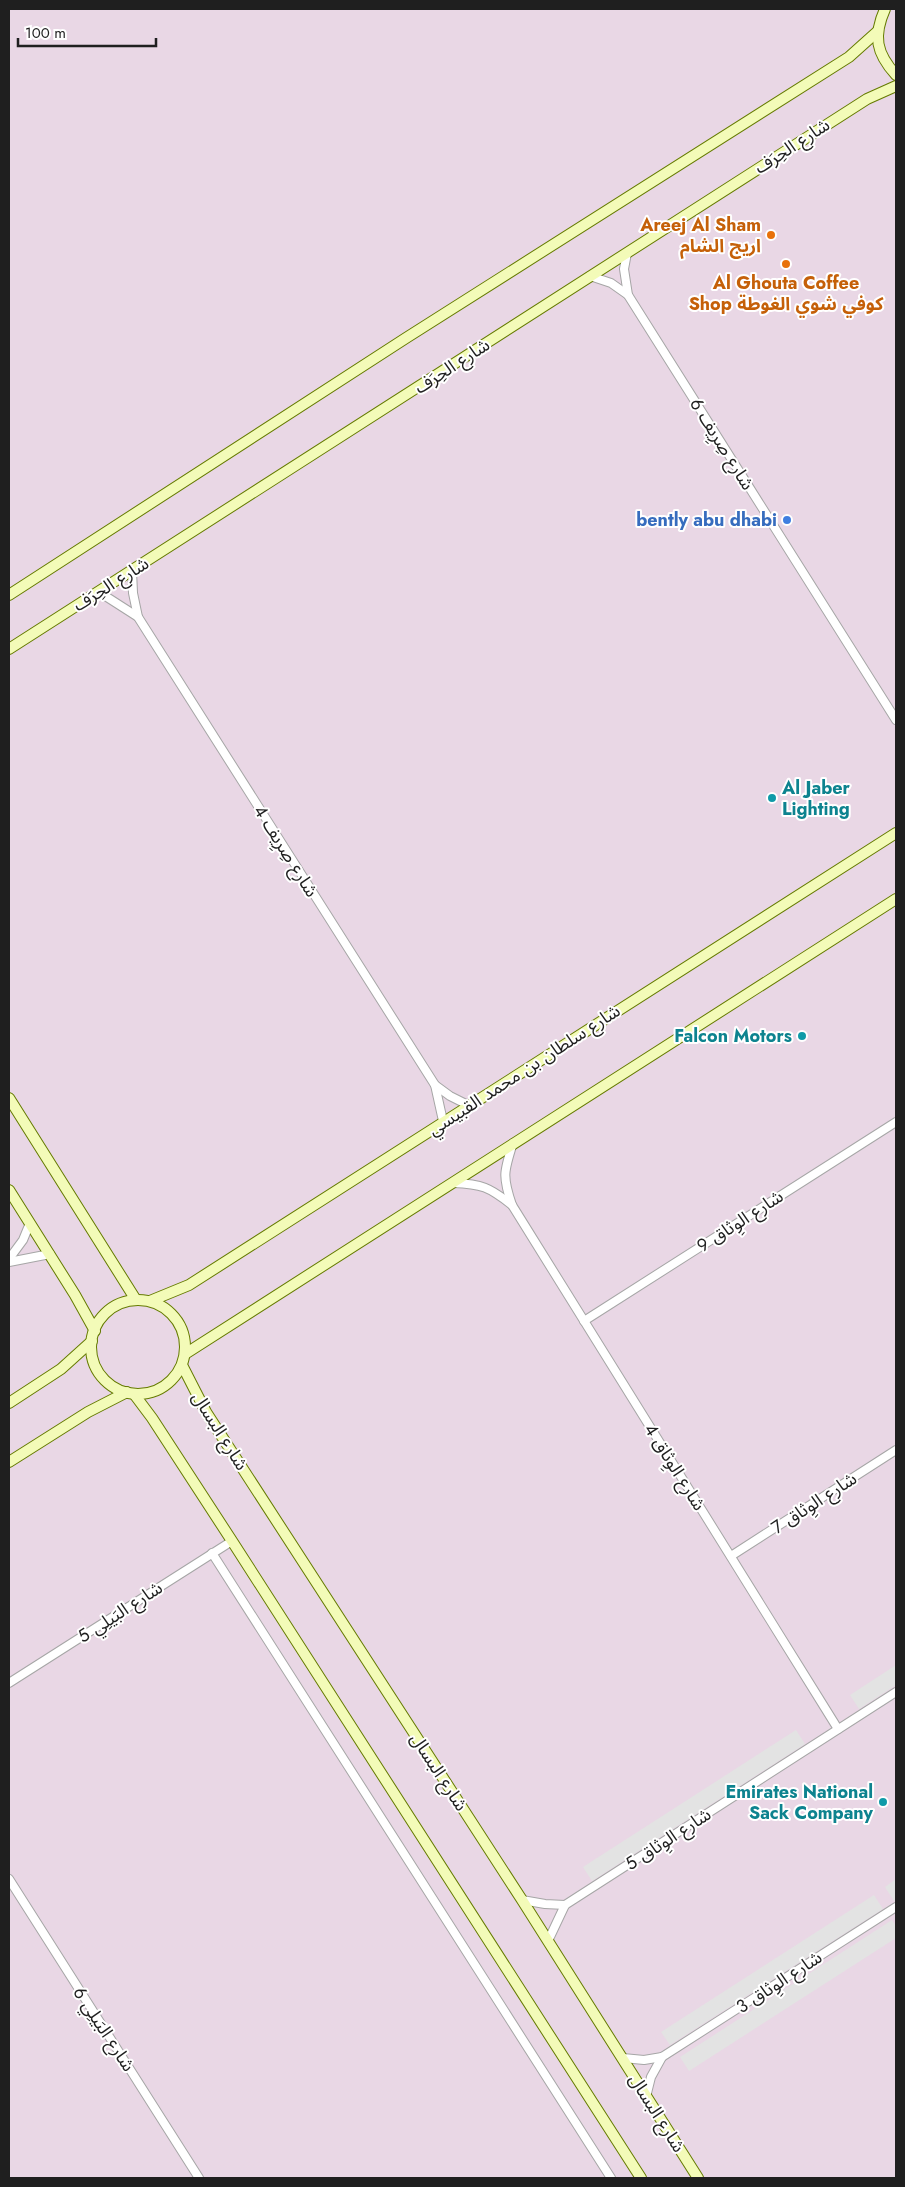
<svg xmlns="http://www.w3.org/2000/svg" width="905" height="2187" font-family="Jost,'Noto Sans Arabic',sans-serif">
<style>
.industrial{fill:#e9d7e5}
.parking{fill:#e3e3e3}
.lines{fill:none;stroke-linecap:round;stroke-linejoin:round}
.street-casing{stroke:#a6a6a6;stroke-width:10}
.secondary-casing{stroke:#657b01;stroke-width:12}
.street{stroke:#fff;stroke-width:8}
.secondary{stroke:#f3fbb8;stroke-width:10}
.food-dot{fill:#e8710a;stroke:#fff;stroke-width:2}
.shop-dot{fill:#3f7fe0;stroke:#fff;stroke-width:2}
.culture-dot{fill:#0f9aa8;stroke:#fff;stroke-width:2}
.labels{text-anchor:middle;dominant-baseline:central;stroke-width:4;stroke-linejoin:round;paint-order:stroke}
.street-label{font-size:18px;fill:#1f1f1f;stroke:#fff}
.food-label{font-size:18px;font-weight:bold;fill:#c56008;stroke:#fff;text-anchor:end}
.shop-label{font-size:18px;font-weight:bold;fill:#366cbe;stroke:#fff;text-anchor:end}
.culture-label{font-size:18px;font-weight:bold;fill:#0d838f;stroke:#fff;text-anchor:end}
</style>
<rect width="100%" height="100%" fill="#f0ede5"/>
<rect class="industrial" x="9" y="9" width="887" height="2169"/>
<g class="parking">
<path d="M896 1665V1685L859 1709 850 1695Z"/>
<path d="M796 1730 805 1744 592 1881 583 1867Z"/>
<path d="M896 1879V1900L894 1901 885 1887Z"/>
<path d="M874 1895 883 1909 670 2045 661 2032Z"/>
<path d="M892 1920 896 1926V1938L689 2071 680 2057Z"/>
</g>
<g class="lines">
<g class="street-casing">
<g id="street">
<path d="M627 253 624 269 628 295 896 720"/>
<path d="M590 276 611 283 628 295"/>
<path d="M132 571 133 593 138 617 435 1085 443 1121"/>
<path d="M99 592 138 617"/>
<path d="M435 1085 450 1096 468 1105"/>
<path d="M513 1143C504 1171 502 1176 512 1205L838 1729"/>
<path d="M453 1183C482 1184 489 1187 512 1205"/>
<path d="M9 1259 23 1240 30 1223"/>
<path d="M9 1262 50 1254"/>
<path d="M584 1321 896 1122"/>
<path d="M212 1553 611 2178"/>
<path d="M731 1556 896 1450"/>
<path d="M9 1683 232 1541"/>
<path d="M9 1879 199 2178"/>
<path d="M522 1900 545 1904 565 1905"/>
<path d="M548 1941 565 1905 896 1692"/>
<path d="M623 2058 644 2060 662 2057 896 1907"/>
<path d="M646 2097 651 2077 662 2057"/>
</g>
</g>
<g class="secondary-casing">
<g id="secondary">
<path d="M885 9C873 36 876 53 896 75"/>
<path d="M9 595 406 338 849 57 878 31"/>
<path d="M9 649 867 99 896 86"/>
<path d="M9 1098 136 1300"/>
<path d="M9 1190 75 1295 95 1331"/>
<circle cx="138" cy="1347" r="47"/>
<path d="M150 1301 189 1285 896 833"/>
<path d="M185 1354 896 899"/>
<path d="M182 1365 206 1412 522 1900 698 2178"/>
<path d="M134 1394 152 1418 232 1541 641 2178"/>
<path d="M9 1403 61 1369 92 1341"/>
<path d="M9 1462 88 1412 127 1392"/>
</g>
</g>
<use href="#street" class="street"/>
<use href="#secondary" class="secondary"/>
</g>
<g class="food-dot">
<circle cx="771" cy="235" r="5"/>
<circle cx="786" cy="264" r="5"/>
</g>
<circle class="shop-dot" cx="787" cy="520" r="5"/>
<g class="culture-dot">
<circle cx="772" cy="798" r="5"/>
<circle cx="802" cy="1036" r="5"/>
<circle cx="883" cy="1802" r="5"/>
</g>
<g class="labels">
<g class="street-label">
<text transform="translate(792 146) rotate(-33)">شارع الحِرَف</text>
<text transform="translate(452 366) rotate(-33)">شارع الحِرَف</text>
<text transform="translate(722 444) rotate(58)">شارع صِرِيف 6</text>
<text transform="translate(111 584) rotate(-32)">شارع الحِرَف</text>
<text transform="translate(286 851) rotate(58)">شارع صِرِيف 4</text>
<text transform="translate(524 1070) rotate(-33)">شارع سلطان بن محمد القبيسي</text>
<text transform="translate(740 1221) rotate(-33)">شارع الوِثاق 9</text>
<text transform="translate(220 1431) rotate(58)">شارع البسال</text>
<text transform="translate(675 1467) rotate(58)">شارع الوِثاق 4</text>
<text transform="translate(814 1503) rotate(-33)">شارع الوِثاق 7</text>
<text transform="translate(120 1612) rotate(-33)">شارع البَيلِي 5</text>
<text transform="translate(439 1772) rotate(57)">شارع البسال</text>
<text transform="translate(668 1839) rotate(-33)">شارع الوِثاق 5</text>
<text transform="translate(779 1982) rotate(-33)">شارع الوِثاق 3</text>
<text transform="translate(104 2029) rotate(57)">شارع البَيلِي 6</text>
<text transform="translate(657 2113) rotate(58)">شارع البسال</text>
</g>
<g class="food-label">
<text x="761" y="225">Areej Al Sham<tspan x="761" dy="21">اريج الشام</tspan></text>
<text x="786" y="283" text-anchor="middle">Al Ghouta Coffee<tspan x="786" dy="21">Shop كوفي شوي الغوطة</tspan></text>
</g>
<g class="shop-label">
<text x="777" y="520">bently abu dhabi</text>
</g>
<g class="culture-label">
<text x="782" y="788" text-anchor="start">Al Jaber<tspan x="782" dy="21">Lighting</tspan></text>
<text x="792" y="1036">Falcon Motors</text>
<text x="873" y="1792">Emirates National<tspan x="873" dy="21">Sack Company</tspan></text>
</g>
</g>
<rect width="905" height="2187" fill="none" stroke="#1f1f1f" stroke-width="20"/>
<path d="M18 38v8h138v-8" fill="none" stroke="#1f1f1f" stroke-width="2.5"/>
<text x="25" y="38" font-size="15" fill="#1f1f1f" stroke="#ffffff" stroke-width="4" paint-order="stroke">100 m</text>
</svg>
